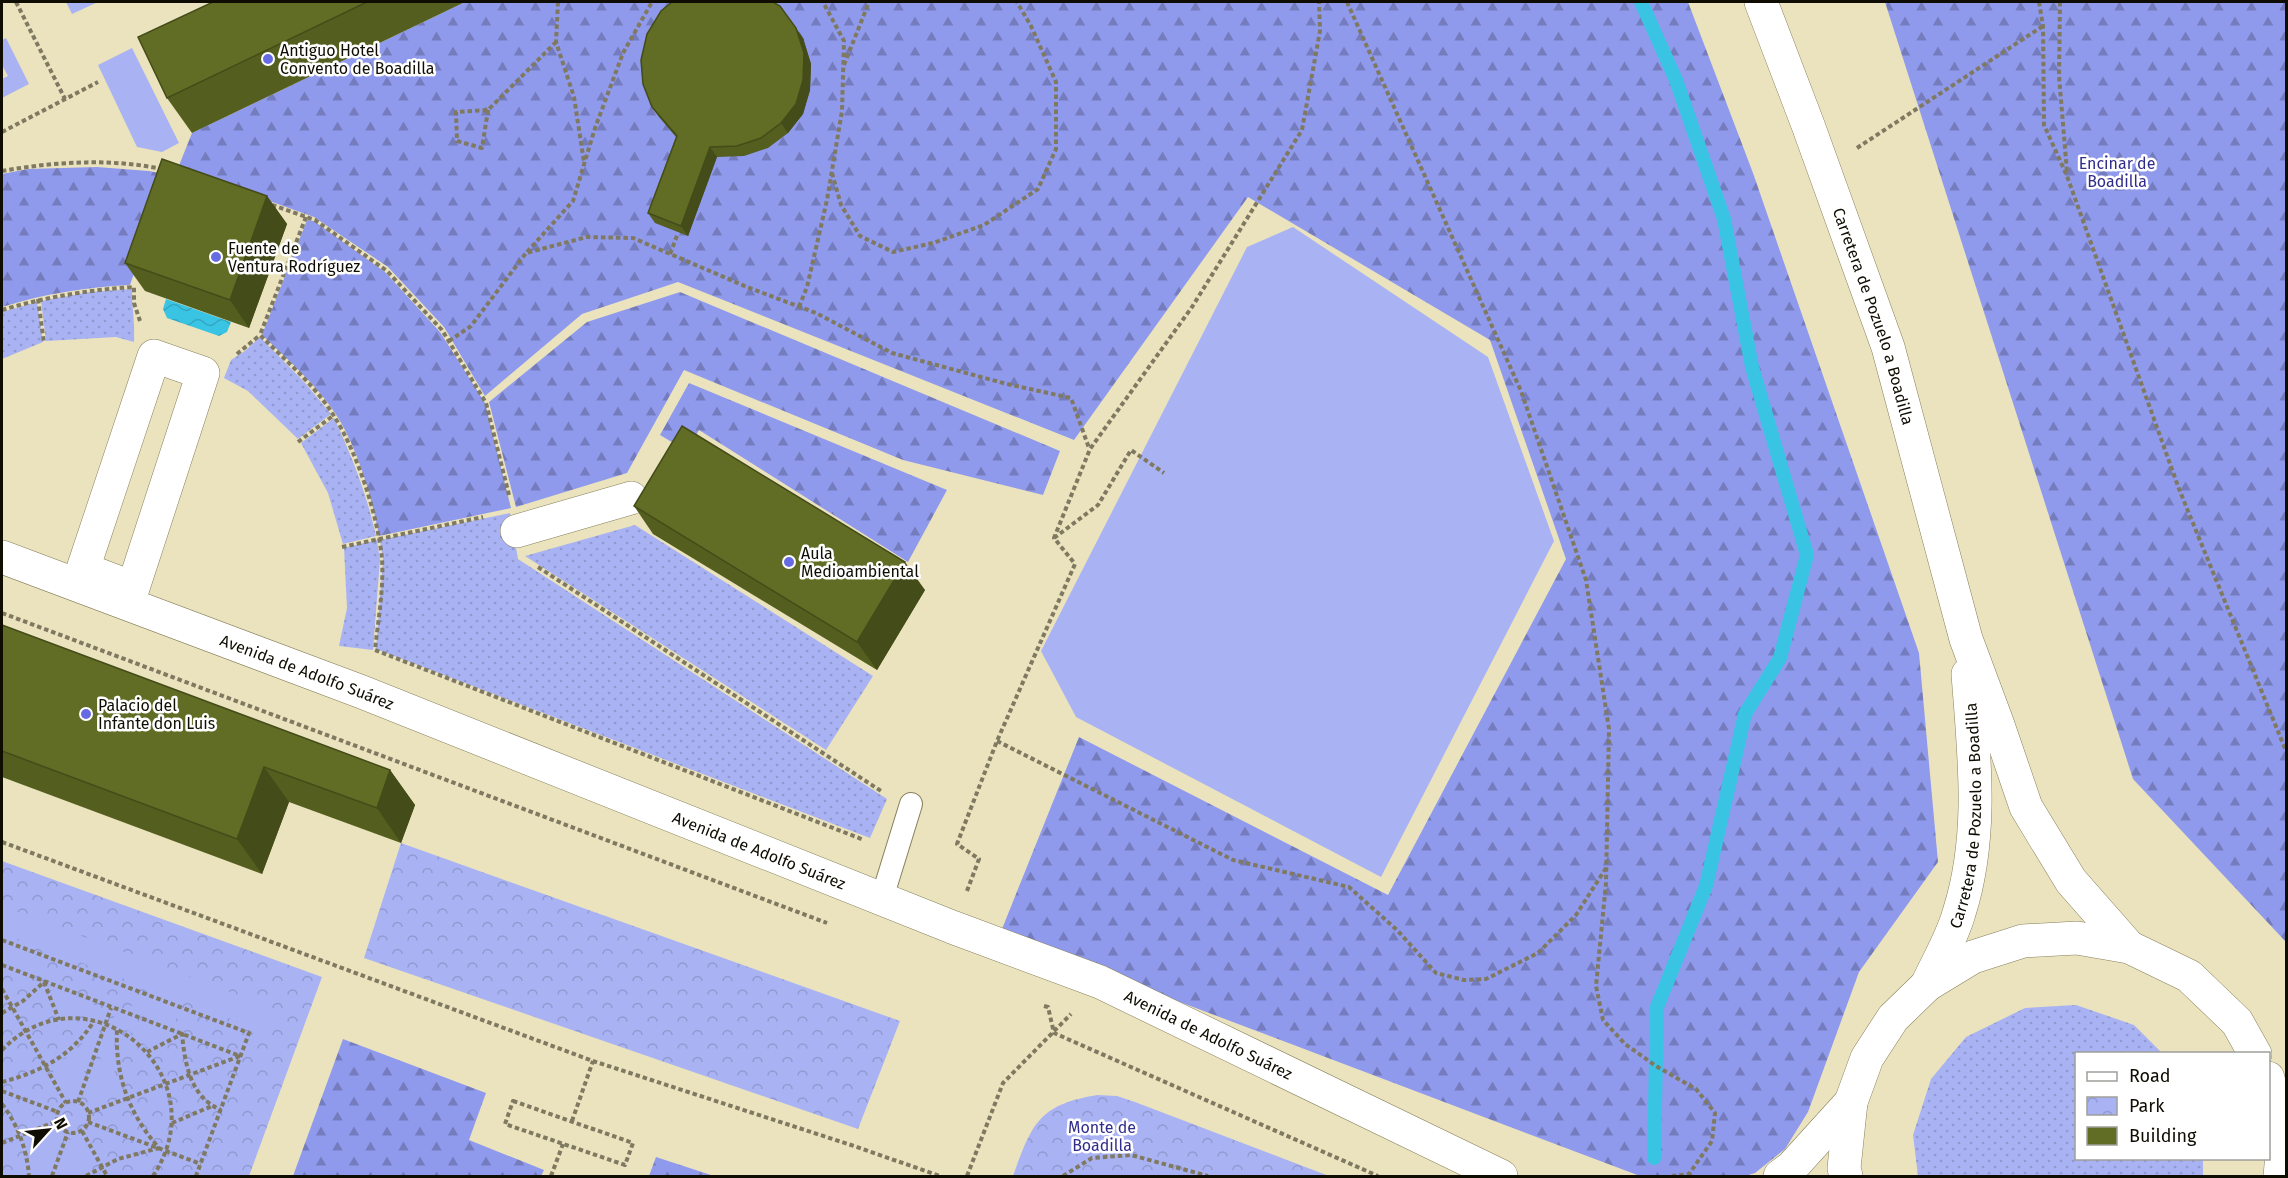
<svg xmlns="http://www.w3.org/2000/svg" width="2288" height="1178" font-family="'Fira Sans',sans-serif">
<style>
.grass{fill:url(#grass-dots)}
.forest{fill:url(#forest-firs)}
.park{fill:url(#park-crowns)}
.garden{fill:#a9b3f4}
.water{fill:url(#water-waves)}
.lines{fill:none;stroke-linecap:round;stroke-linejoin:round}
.stream{stroke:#3ac4e4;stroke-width:14}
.service-casing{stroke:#87805d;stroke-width:24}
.pedestrian-casing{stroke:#87805d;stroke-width:34}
.minor-casing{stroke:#87805d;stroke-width:34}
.primary-casing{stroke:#87805d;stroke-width:34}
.path{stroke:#7f7961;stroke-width:4;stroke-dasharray:4.5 3;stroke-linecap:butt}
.service{stroke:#fff;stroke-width:22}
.pedestrian{stroke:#fff;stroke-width:33}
.minor{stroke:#fff;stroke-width:33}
.primary{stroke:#fff;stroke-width:33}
.wall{fill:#535e1f}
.shaded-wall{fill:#444c19}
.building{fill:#616d24;stroke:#444c19;stroke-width:1.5}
.poi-dot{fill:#666be4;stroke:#fff;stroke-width:2}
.labels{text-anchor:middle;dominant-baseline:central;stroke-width:5;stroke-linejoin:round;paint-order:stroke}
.poi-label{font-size:16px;fill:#0f0c02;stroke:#fff;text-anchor:start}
.park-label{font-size:16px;fill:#302c8b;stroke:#fff}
.street-label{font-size:16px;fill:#0f0c02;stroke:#fff}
</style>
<defs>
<pattern id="grass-dots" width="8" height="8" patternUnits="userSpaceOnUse" patternTransform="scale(1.5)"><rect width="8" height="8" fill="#a9b3f4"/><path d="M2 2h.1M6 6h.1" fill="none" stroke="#9099d0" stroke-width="1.8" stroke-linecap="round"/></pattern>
<pattern id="forest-firs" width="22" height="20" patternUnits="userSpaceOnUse" patternTransform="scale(1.5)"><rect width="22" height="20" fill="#909aed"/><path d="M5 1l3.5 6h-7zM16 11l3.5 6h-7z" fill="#747cbe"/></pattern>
<pattern id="park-crowns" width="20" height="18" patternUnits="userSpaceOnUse" patternTransform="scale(1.5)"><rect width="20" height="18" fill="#a9b3f4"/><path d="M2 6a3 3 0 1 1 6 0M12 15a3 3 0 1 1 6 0" fill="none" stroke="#9099d0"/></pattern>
<pattern id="water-waves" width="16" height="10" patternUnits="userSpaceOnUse" patternTransform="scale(1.5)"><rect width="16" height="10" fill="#3ac4e4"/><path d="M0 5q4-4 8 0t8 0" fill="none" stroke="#32a7c2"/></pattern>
</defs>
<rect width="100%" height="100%" fill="#ebe3bd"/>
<g class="grass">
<path d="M132 289C132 307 135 323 134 342L116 337 46 341 41 301 89 292Z"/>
<path d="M37 302 43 342 2 359V312Z"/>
<path d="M260 337 306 384 331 414 298 439 248 391 224 378 231 360 245 351Z"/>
<path d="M334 418C352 456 367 495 376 536L343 544 328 493 301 443Z"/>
<path d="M510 513 518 559 887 799 870 838 376 649 383 560 380 540Z"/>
<path d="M635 525 873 676 826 750 525 556Z"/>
<path d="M377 540 380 560 373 650 339 646 347 608 344 548Z"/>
<path d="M2076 1005 2134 1025 2162 1053 2076 1054V1158L2203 1159V1176H1918L1913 1135 1931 1079 1966 1037 2025 1008Z"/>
</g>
<g class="forest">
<path d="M465 2H1688L1753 173 1919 653 1938 862 1859 972 1808 1112 1785 1149 1755 1173 1745 1176H1640L1000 934 1079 737 1388 895 1566 559 1490 340 1248 197 1074 440 678 282 582 314 485 396 444 327 388 267 314 217 178 168 192 133Z"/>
<path d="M1885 2H2286V942L2133 779Z"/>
<path d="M97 167 149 171 169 175 130 285C86 287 44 294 2 307V174L28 169Z"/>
<path d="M307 220 314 221 385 272 440 332 485 403 511 508 379 536C372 497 357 446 335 413 316 384 287 359 262 335Z"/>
<path d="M680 292 1060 451 1043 495 903 460 684 370 627 473 516 507 489 402 587 322Z"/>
<path d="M689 383 947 490 908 562 699 430 687 451 660 435Z"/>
<path d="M343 1039 486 1093 469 1140 544 1170 541 1176H293Z"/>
<path d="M656 1157 714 1176H649Z"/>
</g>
<g class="park">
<path d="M401 843 900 1021 858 1129 364 958Z"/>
<path d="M2 861 322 977 249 1176H2Z"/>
<path d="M1097 1095 1117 1096 1135 1102 1329 1176H1013C1032 1124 1038 1105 1097 1095Z"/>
</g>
<g class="garden">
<path d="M66 2H98L72 14Z"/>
<path d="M6 38 29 84 2 98V79L8 76 2 65V40Z"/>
<path d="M132 48 179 143 162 152 137 147 98 65Z"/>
<path d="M1293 227 1488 357 1554 541 1381 877 1076 717 1041 651 1247 247Z"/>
<path d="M2 906 278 1010 269 1033 2 933Z"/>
<path d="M2 943 40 957 34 966 33 976 2 964Z"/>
<path d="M50 988 107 1010 104 1019 82 1014 63 1015Z"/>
<path d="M135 994 180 1010 173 1027 128 1010 134 1003Z"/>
<path d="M115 1013 173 1034 147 1047 134 1034 112 1023Z"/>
<path d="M96 1026 101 1027 91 1054 85 1060 86 1067 76 1092 65 1094 51 1067C69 1057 85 1044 96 1026Z"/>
<path d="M110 1030 114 1033V1069L121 1094 94 1105 86 1096 94 1071 102 1064 100 1057Z"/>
<path d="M54 1127 64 1136 54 1163 47 1168 48 1176H33L30 1153 24 1138Z"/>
<path d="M82 1137 97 1164 79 1176H61L62 1169 60 1166 71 1138Z"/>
</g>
<path class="water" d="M166 299 231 322 227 332 219 336 167 318 163 309Z"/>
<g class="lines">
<path class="stream" d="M1641 2 1676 80 1724 219 1752 367 1807 555 1780 658 1745 714 1706 886 1657 1007 1654 1158"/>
<g class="service-casing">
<path id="service" d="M882 898 911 804"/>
</g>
<g class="pedestrian-casing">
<g id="pedestrian">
<path d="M154 356 203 373 133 588 83 569Z"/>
<path d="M517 531 631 498"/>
</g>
</g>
<g class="minor-casing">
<g id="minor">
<path id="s1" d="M2 557 362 692 952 927 1100 982 1501 1176"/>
<path d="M1780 1176 1792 1167 1851 1102"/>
</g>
</g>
<g class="primary-casing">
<g id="primary">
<path id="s2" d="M1761 2 1808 125 1888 347 1966 639 1998 725 2026 807 2071 881 2129 947"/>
<path id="s3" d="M1927 985C1938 961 1952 938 1959 913 1984 835 1974 754 1968 674"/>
<path d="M2268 1078 2283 1144 2280 1176"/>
<path d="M1846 1176 1844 1168 1851 1102 1867 1058 1893 1018 1927 985 1973 957 2023 941 2077 938 2129 947 2189 976 2237 1022 2255 1054"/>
</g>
</g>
<g class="path">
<path d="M16 2 65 99"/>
<path d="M558 2 556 42 574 97 584 162"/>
<path d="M1347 2 1521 391 1586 580 1609 729 1606 883 1596 986 1603 1020 1625 1044 1656 1066 1696 1089 1715 1113 1712 1141 1689 1174 1672 1176"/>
<path d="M2039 2 2043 26 2044 125 2067 176 2179 489 2286 751"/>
<path d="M2060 2 2059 76 2067 172"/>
<path d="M844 65 869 2"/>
<path d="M488 110 482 148 457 141 456 112 488 110 556 42"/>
<path d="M2 132 98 82"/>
<path d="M1857 148 2043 26"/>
<path d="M2 171C53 162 110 158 162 169"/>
<path d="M832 173 841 205 860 236 893 252 933 243 984 225 1038 189 1056 149V82L1031 26 1017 2"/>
<path d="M272 205 315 220 387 271 442 330 486 403 509 495"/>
<path d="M306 217 260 335C285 360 315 385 334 416 357 452 378 516 382 559 384 588 378 621 375 650L864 840"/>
<path d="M527 252 573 201 595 128 623 53 652 2"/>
<path d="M670 254 678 233"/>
<path d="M38 299 44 343"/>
<path d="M799 307 807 287 827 200 842 111 844 41 823 2"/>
<path d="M2 310C46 297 88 290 134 287V303L140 321"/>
<path d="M449 341 471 326 526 253 587 237 633 238 747 287 816 313 892 353 1007 384 1071 398 1089 448"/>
<path d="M237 354 260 335"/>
<path d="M298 442 334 415"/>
<path d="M1054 538 1098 505 1131 450 1164 473"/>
<path d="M342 547 483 517"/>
<path d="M538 567 881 791"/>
<path d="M2 613 827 923"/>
<path d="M997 741 1233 860 1349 887 1397 930 1436 973 1464 980 1486 979 1538 953 1576 915 1606 868"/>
<path d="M2 842 593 1061 851 1145 940 1176"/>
<path d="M967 891 979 859 957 844 997 741 1075 564 1054 538 1090 449 1192 307 1302 130 1320 31 1319 2"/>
<path d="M2 940 249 1033 196 1176"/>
<path d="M2 965 240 1056"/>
<path d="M2 989 66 1103"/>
<path d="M1044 1006 1048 1007 1054 1033 1378 1176"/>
<path d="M2 1013 23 1001 44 982 59 1020"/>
<path d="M2 1050C88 962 221 1074 153 1176"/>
<path d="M147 1052 182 1034C185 1064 190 1097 221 1110"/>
<path d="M2 1082C40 1072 72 1056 94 1021"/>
<path d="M2 1091 58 1112"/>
<path d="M513 1101 633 1143 625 1165 505 1124Z"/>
<circle cx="73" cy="1117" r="16"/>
<path d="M78 1102 111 1008"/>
<path d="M2 1104C18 1125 27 1150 29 1176"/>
<path d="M88 1113 240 1056"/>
<path d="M572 1121 593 1061"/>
<path d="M88 1122 201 1164"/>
<path d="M172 1123 212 1106"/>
<path d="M82 1131 107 1176"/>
<path d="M2 1143 57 1121"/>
<path d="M52 1176 68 1132"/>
<path d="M86 1176 118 1159 159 1148C129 1114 115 1076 117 1030"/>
<path d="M551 1176 563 1144"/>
<path d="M967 1176 1003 1083 1071 1014"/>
<path d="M1063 1176 1092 1158 1131 1155 1208 1176"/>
</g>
<use href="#service" class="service"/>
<use href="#pedestrian" class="pedestrian"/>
<use href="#minor" class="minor"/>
<use href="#primary" class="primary"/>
</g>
<g class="wall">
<path d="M213 2H465L192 133 167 98Z"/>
<path d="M803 38 811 64 810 90 803 114 788 133 768 148 744 156 717 157 688 236 655 223 648 213 676 137 659 117 652 107Z"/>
<path d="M267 196 287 224 249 328 145 291 125 263Z"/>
<path d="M634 506 925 590 877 670 653 534Z"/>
<path d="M2 625 390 770 415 805 401 843 289 802 262 874 2 777Z"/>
</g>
<g class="shaded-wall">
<path d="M796 28 803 38 811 64 810 90 803 114 788 133 781 123Z"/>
<path d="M710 147 717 157 688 236 681 226Z"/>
<path d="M267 196 287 224 249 328 230 300Z"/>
<path d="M905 562 925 590 877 670 857 642Z"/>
<path d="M264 767 289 802 262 874 237 839Z"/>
<path d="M390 770 415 805 401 843 377 808Z"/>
</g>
<g class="building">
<path d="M213 2H367L167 98 138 37Z"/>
<path d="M672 2H773L780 6 796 28 804 53 803 80 796 104 781 123 761 138 737 146 710 147 681 226 648 213 677 136 652 107 643 84 641 60 647 34 661 11Z"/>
<path d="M162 159 267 196 230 300 125 263Z"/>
<path d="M682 426 905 562 857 642 634 506Z"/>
<path d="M2 625 390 770 377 808 264 767 237 839 2 751Z"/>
</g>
<g class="poi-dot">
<circle cx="268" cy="59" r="6"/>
<circle cx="216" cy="257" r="6"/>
<circle cx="789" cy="562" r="6"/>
<circle cx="86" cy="714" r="6"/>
</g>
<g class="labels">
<g class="poi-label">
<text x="280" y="50">Antiguo Hotel<tspan x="280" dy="18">Convento de Boadilla</tspan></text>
<text x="228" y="248">Fuente de<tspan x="228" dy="18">Ventura Rodríguez</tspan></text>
<text x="801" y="553">Aula<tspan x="801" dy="18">Medioambiental</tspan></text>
<text x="98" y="705">Palacio del<tspan x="98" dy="18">Infante don Luis</tspan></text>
</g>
<g class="park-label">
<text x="2117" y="163">Encinar de<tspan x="2117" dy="18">Boadilla</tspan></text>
<text x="1102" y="1127">Monte de<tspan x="1102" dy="18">Boadilla</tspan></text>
</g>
<g class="street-label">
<text stroke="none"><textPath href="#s2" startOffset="334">Carretera de Pozuelo a Boadilla</textPath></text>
<text stroke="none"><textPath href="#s1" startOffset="326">Avenida de Adolfo Suárez</textPath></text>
<text stroke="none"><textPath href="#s3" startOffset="177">Carretera de Pozuelo a Boadilla</textPath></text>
<text stroke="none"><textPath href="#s1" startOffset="812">Avenida de Adolfo Suárez</textPath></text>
<text stroke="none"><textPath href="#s1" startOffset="1298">Avenida de Adolfo Suárez</textPath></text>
</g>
</g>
<rect width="2288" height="1178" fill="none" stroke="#0f0c02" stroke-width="6"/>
<rect x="2075" y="1052" width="195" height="108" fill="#ffffff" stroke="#9f9e9a" stroke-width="1.5"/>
<rect x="2087" y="1072" width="30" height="9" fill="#ffffff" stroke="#9f9e9a" stroke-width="1.5"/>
<text x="2129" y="1082" font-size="18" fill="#0f0c02">Road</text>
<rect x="2087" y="1097" width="30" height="18" fill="url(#park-crowns)" stroke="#9f9e9a" stroke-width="1.5"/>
<text x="2129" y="1112" font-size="18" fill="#0f0c02">Park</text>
<rect x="2087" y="1127" width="30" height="18" fill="#616d24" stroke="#9f9e9a" stroke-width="1.5"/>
<text x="2129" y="1142" font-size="18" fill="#0f0c02">Building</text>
<g transform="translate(48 1130) rotate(63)" stroke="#ffffff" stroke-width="4.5" paint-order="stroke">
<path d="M0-4.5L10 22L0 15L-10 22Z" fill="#0f0c02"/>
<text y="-9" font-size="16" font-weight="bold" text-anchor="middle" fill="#0f0c02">N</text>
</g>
</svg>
